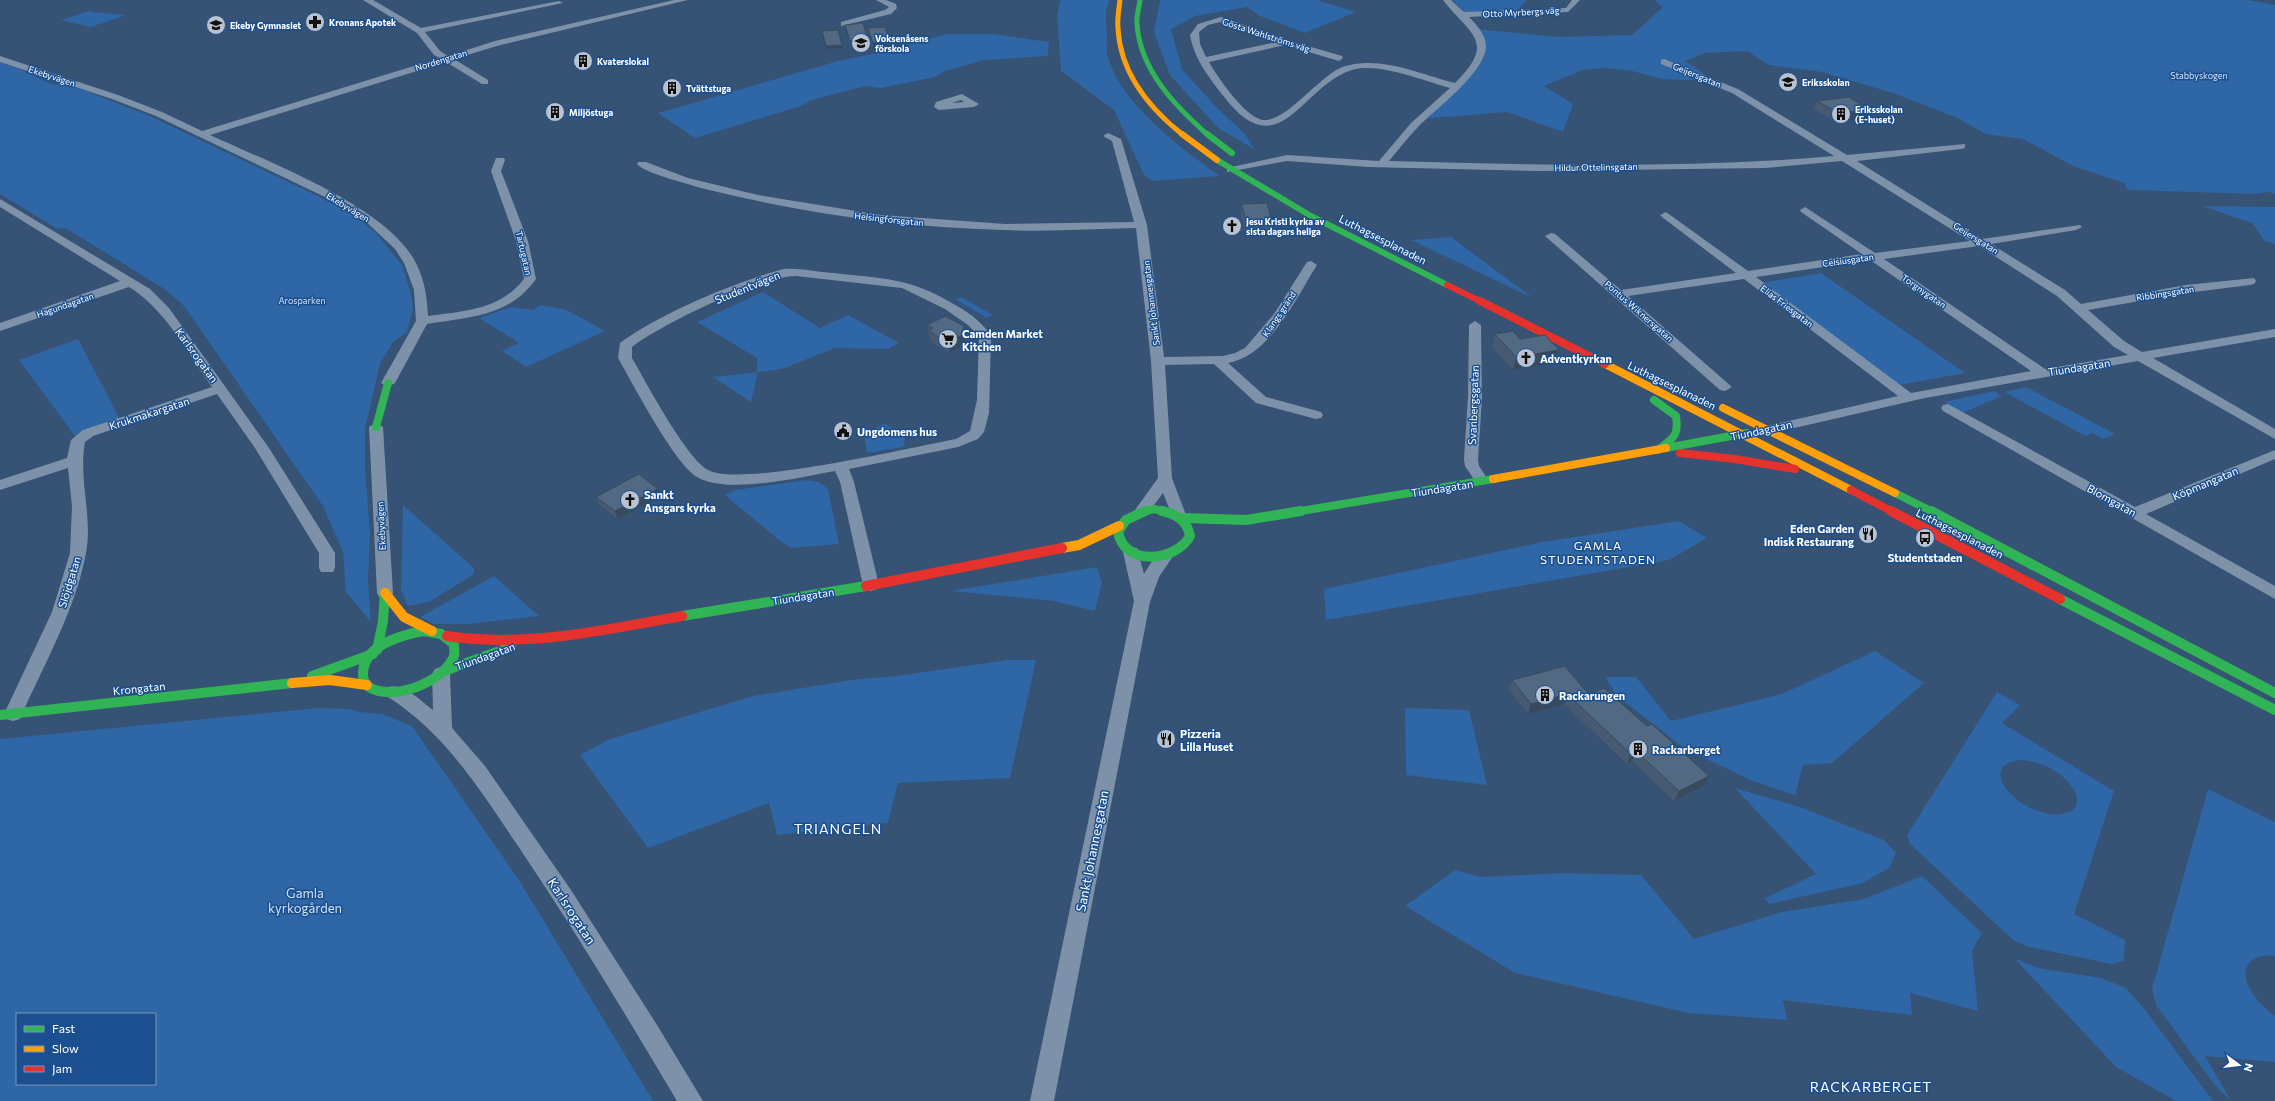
<svg xmlns="http://www.w3.org/2000/svg" width="2275" height="1101" font-family="Commissioner,sans-serif">
<style>
.green{fill:#2f66a5;fill-rule:evenodd}
.lines{fill:none;stroke-linecap:round;stroke-linejoin:round}
.street{fill:#7d92a8;fill-rule:evenodd}
.fast-far3{stroke:#30b455;stroke-width:5}
.fast-far2{stroke:#30b455;stroke-width:6}
.fast-far1{stroke:#30b455;stroke-width:8}
.fast{stroke:#30b455;stroke-width:10}
.slow-far3{stroke:#ff9f0a;stroke-width:5}
.slow-far2{stroke:#ff9f0a;stroke-width:6}
.slow-far1{stroke:#ff9f0a;stroke-width:8}
.slow{stroke:#ff9f0a;stroke-width:10}
.jam-far2{stroke:#e5322d;stroke-width:6}
.jam-far1{stroke:#e5322d;stroke-width:8}
.jam{stroke:#e5322d;stroke-width:10}
.wall{fill:#475a72}
.shaded-wall{fill:#394a5c}
.building{fill:#526984;stroke:#394a5c}
.labels{text-anchor:middle;dominant-baseline:central;stroke-width:3;stroke-linejoin:round;paint-order:stroke}
.far-street-label{font-size:9px;fill:#fff;stroke:#1b4f8f}
.far-poi-label{font-size:9px;font-weight:bold;fill:#fff;stroke:#1b4f8f;text-anchor:start}
.far-park-label{font-size:9px;fill:#cfe3fa;stroke:#1b4f8f}
.street-label{font-size:11px;fill:#fff;stroke:#1b4f8f}
.poi-label{font-size:11px;font-weight:bold;fill:#fff;stroke:#1b4f8f;text-anchor:start}
.neighbourhood-label{font-size:12px;letter-spacing:1px;fill:#fff;stroke:#1b4f8f}
.near-street-label{font-size:13px;fill:#fff;stroke:#1b4f8f}
.near-park-label{font-size:13px;fill:#cfe3fa;stroke:#1b4f8f}
.near-neighbourhood-label{font-size:14px;letter-spacing:1px;fill:#fff;stroke:#1b4f8f}
</style>
<rect width="100%" height="100%" fill="#365274"/>
<g class="green">
<path d="M1060 0H1110C1104 11 1106 21 1107 33 1107 40 1106 50 1108 57 1120 103 1182 149 1220 176L1152 181 1144 175 1114 110 1061 71 1057 17Z"/>
<path d="M1160 0H1317L1356 12 1305 33 1260 16 1247 7 1195 16 1171 29 1182 69 1216 107 1245 134 1254 149 1218 128 1170 75 1154 32Z"/>
<path d="M1453 0H1527L1516 12 1467 15Z"/>
<path d="M1654 0H2248L2275 5V194L2269 192 2254 194 2128 190 2124 183 2073 166 2023 139 1986 134 1955 117 1893 93 1822 72 1769 65 1747 51 1705 53 1685 61 1714 81 1662 79 1632 71 1604 68 1583 70 1544 86 1573 104 1563 132 1507 112 1420 119 1458 87 1482 48 1475 29 1560 37 1632 35 1663 7Z"/>
<path d="M89 11C102 14 113 13 126 15L91 27 61 20Z"/>
<path d="M946 34H993L1049 42 1048 56 984 60 945 71 935 77 881 88 865 86 812 100 801 106 695 138 658 113 838 61 892 50Z"/>
<path d="M0 62 20 69 51 84 76 87 152 117 322 198 358 218 376 233 402 265 411 294 413 308 407 332 393 342 380 364 365 429V468L370 533 368 580 371 622 346 592 343 552 323 506 184 306 166 290 67 229 56 228 0 194Z"/>
<path d="M2202 206 2275 207V244L2265 241 2252 223Z"/>
<path d="M1451 237 1533 298 1411 240Z"/>
<path d="M1821 273 1965 373 1899 385 1762 283Z"/>
<path d="M763 292 820 328 848 315 899 343 888 349 835 348 782 369 758 372 751 402 713 377 757 372V358L697 322Z"/>
<path d="M961 297 993 315 987 318 955 299Z"/>
<path d="M540 305 567 310 605 331 526 367 502 351 519 343 479 318 511 307 533 310Z"/>
<path d="M78 339 122 423 78 440 19 360Z"/>
<path d="M2026 387 2115 434 2103 439 2093 433 2086 436 2004 392Z"/>
<path d="M1994 391 2002 396 1962 413 1944 402Z"/>
<path d="M884 423 905 437 904 447 867 453 864 435Z"/>
<path d="M806 480 819 482 828 489 839 544 792 548 780 541 725 495 735 490Z"/>
<path d="M403 505 474 568V574L429 602 408 606 401 590Z"/>
<path d="M1679 521 1707 538 1669 560 1326 620 1324 589 1542 542Z"/>
<path d="M1097 567 1102 583 1095 611 1054 601 950 591Z"/>
<path d="M494 576 539 616 467 624H434L420 617Z"/>
<path d="M1875 651 1924 683 1832 763 1803 765 1796 792 1797 796 1750 780 1684 748 1617 696 1605 677H1636L1671 721 1782 694Z"/>
<path d="M1007 660H1036L1010 778 898 783 888 823 777 835 769 803 648 848 580 755 610 739 753 696 858 679 897 676Z"/>
<path d="M1997 692 2020 705 2002 723 2114 791 2074 914 2125 940 2124 961 2112 964 2029 947 2013 940 1910 844 1907 835ZM2022 760C2039 762 2056 768 2068 782 2089 804 2071 820 2045 813 2034 810 2022 805 2013 796 1995 780 1995 762 2022 760Z"/>
<path d="M318 708 350 709 360 712 382 714 412 726 519 880 653 1101H0V739ZM17 1014H155V1084H17Z"/>
<path d="M1405 708 1469 710 1487 785 1406 775Z"/>
<path d="M1735 788 1800 807 1884 840 1896 853 1889 868 1863 883 1769 904 1765 898 1816 874Z"/>
<path d="M2208 789 2275 822V956C2269 955 2260 955 2254 959 2231 974 2260 1006 2275 1016V1062L2205 1056 2231 1101 2214 1084 2156 1005 2152 989Z"/>
<path d="M1455 870 1481 877 1563 873 1641 875 1694 939 1782 912 1864 899 1922 876 1982 933 1972 951 1978 1011 1910 993 1912 1015 1783 1000 1787 1020 1688 1013 1515 973 1405 906Z"/>
<path d="M2014 958 2038 968 2101 978 2126 988 2146 1011 2213 1101H2176L2116 1067Z"/>
</g>
<g class="lines">
<g class="street">
<path d="M363 0H373L421 28 559 1 563 3 425 32 440 51 448 56 495 41 674 0H688L497 46 454 59 488 80V84H482L446 62 210 135C268 162 387 206 416 263 425 281 427 298 428 316 464 311 500 310 524 279L516 241 491 171 496 158H504L505 160 501 171 528 241 536 279C509 317 469 317 427 324L395 383 388 387 381 383 416 321 414 290 404 263 395 249 362 218 327 198 156 116 112 99 0 62V56L118 95 162 112 202 131 440 58 434 55 417 33Z"/>
<path d="M876 0H886L896 4 897 8 891 14 841 26V22L885 10 889 7Z"/>
<path d="M1443 0H1451L1464 12 1566 8 1572 0H1580L1568 12 1469 17C1477 25 1485 34 1486 45 1487 71 1437 108 1419 126 1408 137 1399 149 1389 161 1537 165 1686 169 1834 156L1732 93 1661 64V60L1664 59 1738 89 1847 155 1965 144V148L1961 149 1857 161 1982 239 2080 225 2082 227 2076 230 1991 244 2065 290 2081 304 2186 285 2254 278 2256 281 2254 284 2250 285 2186 293 2088 310 2124 341 2142 352 2275 329V337L2153 358 2275 429V439L2138 361 1925 398 1768 434 1763 433 1761 430 1763 427 1898 396 1744 279 1628 296 1732 387 1725 391 1720 390 1545 236 1551 233 1555 234 1621 290 1736 273 1662 217 1660 215 1666 212 1748 271 1862 254 1801 212 1800 210 1805 207 1875 253 1970 241 1842 161 1765 168 1540 171 1368 167 1287 161 1227 172V168L1287 155 1379 161 1411 123 1450 88C1424 81 1378 62 1352 70 1302 85 1280 168 1225 98 1210 79 1194 59 1190 35L1198 24 1221 17 1294 42 1342 56 1343 58 1339 61 1285 45 1209 62C1217 76 1248 123 1267 120 1285 117 1303 96 1317 85 1326 77 1337 67 1350 65 1384 57 1423 75 1455 83 1498 41 1469 34 1443 0ZM1220 22 1277 42 1206 57 1200 44 1199 32 1208 25ZM1979 246 2057 296 2114 347 2128 355 2045 369 1884 259ZM1870 260 2031 371 1911 393 1756 277Z"/>
<path d="M962 94 979 104 974 107 939 110 934 107 936 102ZM961 100 964 102 952 103Z"/>
<path d="M1108 133 1121 139 1147 225 1164 357 1223 356 1235 353 1245 348 1274 314 1307 262 1311 261 1317 265C1296 298 1270 356 1228 363L1266 397 1321 412 1323 415 1321 418 1316 419 1256 403 1214 364 1165 365 1172 478 1186 515 1183 518H1173L1163 493 1148 513H1138L1135 510 1158 478 1151 361 1136 228C1092 229 1047 232 1003 230 901 227 800 213 701 188 689 184 644 173 637 164L638 162H646L688 178 758 195 881 215 1005 224 1134 222 1112 141 1103 136Z"/>
<path d="M0 199 150 289 169 308 269 448 335 553V568L333 572H321L319 568V553L255 448 217 394 93 436 85 442C78 479 93 516 86 553 76 608 45 663 22 714L20 719 13 721 6 719 4 714 52 612 70 553 72 506 68 468 0 490V480L67 458 71 440 83 430 212 387C187 352 165 309 129 287L0 331V323L120 281 0 207Z"/>
<path d="M784 269C801 268 816 272 833 273 885 279 910 277 957 306 971 314 983 323 991 336L989 413 984 432 978 439 958 447 849 469 854 482 879 585 877 589 871 591 865 589 863 585 840 482 835 471C801 477 727 495 697 477 674 463 633 384 618 358L620 343C659 314 737 281 784 269ZM796 276 902 288 945 309 968 325 979 336 977 400 970 431 956 439C913 447 739 488 708 470 686 458 646 382 632 358V347C660 325 761 276 796 276Z"/>
<path d="M1475 321 1481 325 1482 398 1478 459 1479 466 1489 481 1487 484H1477L1465 466 1464 459 1468 398 1469 325Z"/>
<path d="M1948 404 2135 507 2275 450V459L2146 514 2275 586V599L1943 411 1941 408 1943 405Z"/>
<path d="M376 423 383 427 393 593 391 597 385 599 379 597 377 593 369 427Z"/>
<path d="M1131 547 1137 548 1144 574C1151 564 1157 549 1171 552L1173 556 1159 577 1150 602 1054 1101H1030L1134 601 1123 552 1125 548Z"/>
<path d="M441 667 447 669 450 674 452 728 485 766 571 890 657 1025 703 1101H677C626 1015 574 929 518 846 480 790 446 734 388 697L385 692 388 687C403 682 421 701 433 710L432 674 435 669Z"/>
</g>
<path class="fast-far3" d="M1140 0C1139 8 1136 17 1137 24 1140 70 1175 106 1208 135"/>
<g class="fast-far2">
<path d="M1207 134 1232 153"/>
<path d="M1217 160 1311 216 1447 285"/>
</g>
<g class="fast-far1">
<path d="M1654 400 1676 416C1679 437 1673 438 1658 450"/>
<path d="M376 427 388 383"/>
<path d="M1666 448 1747 433"/>
<path d="M1895 493 1933 512"/>
<path d="M1142 512 1154 509 1166 512"/>
<path d="M1295 512 1493 479"/>
</g>
<g class="fast">
<path d="M1145 511 1126 520 1118 531C1123 567 1176 562 1190 536 1187 521 1177 514 1162 511"/>
<path d="M1931 511 2275 693"/>
<path d="M1183 518 1246 520 1301 511"/>
<path d="M2060 599 2275 710"/>
<path d="M682 616 866 586"/>
<path d="M424 631 441 634 454 644C454 648 455 653 454 656 444 682 393 702 369 687 365 684 363 679 363 674 363 645 402 635 424 631Z"/>
<path d="M377 650 383 621 385 593"/>
<path d="M444 671 511 647"/>
<path d="M312 676 373 654"/>
<path d="M0 715 292 683"/>
</g>
<path class="slow-far3" d="M1120 0C1119 9 1117 19 1118 28 1120 72 1149 108 1183 135"/>
<path class="slow-far2" d="M1182 134 1217 160"/>
<g class="slow-far1">
<path d="M1605 364 1851 490"/>
<path d="M1723 408 1895 493"/>
<path d="M1493 479 1666 448"/>
</g>
<g class="slow">
<path d="M1062 548 1079 545 1119 526"/>
<path d="M385 593 404 617 432 631"/>
<path d="M292 683 330 680 367 685"/>
</g>
<path class="jam-far2" d="M1447 285 1482 302"/>
<g class="jam-far1">
<path d="M1480 301 1605 364"/>
<path d="M1680 453 1735 459 1795 469"/>
<path d="M1851 490 1893 512"/>
</g>
<g class="jam">
<path d="M1891 511 2060 599"/>
<path d="M866 586 1062 548"/>
<path d="M447 636C527 648 604 630 682 616"/>
</g>
</g>
<g class="wall">
<path d="M1817 101 1867 118 1835 122 1814 109Z"/>
<path d="M1241 204 1272 222V234L1246 235 1241 216Z"/>
<path d="M927 325 964 326 965 335 963 345 949 353 930 341 929 335H928Z"/>
<path d="M1495 334 1520 339 1556 363 1513 370 1492 347Z"/>
<path d="M658 489 661 496 617 519 599 504 596 497Z"/>
<path d="M1512 680 1589 695 1705 785 1674 801 1632 761 1627 764 1564 704 1528 714 1509 690Z"/>
</g>
<g class="shaded-wall">
<path d="M868 40V42L850 44V41Z"/>
<path d="M890 41 891 44 873 46V43Z"/>
<path d="M842 45V48L826 49V46Z"/>
<path d="M1870 110 1867 118 1835 122 1838 113Z"/>
<path d="M964 326 965 335 963 345 949 353 948 343Z"/>
<path d="M1559 350 1556 363 1513 370 1516 357Z"/>
<path d="M658 489 661 496 617 519 615 511Z"/>
<path d="M1567 694 1564 704 1528 714 1531 704Z"/>
<path d="M1636 751 1632 761 1627 764 1631 754Z"/>
<path d="M1709 776 1705 785 1674 801 1679 791Z"/>
</g>
<g class="building">
<path d="M863 23 868 40 850 41 845 25Z"/>
<path d="M885 27 890 41 873 43 868 28Z"/>
<path d="M838 30 842 45 826 46 822 31Z"/>
<path d="M1849 97 1870 110 1838 113 1817 101Z"/>
<path d="M1267 203 1272 222 1247 223 1241 204Z"/>
<path d="M945 316 964 326 962 335 948 343 929 331 933 328 927 325Z"/>
<path d="M1513 331 1520 339 1545 335 1559 350 1516 357 1495 334Z"/>
<path d="M639 474 658 489 615 511 596 497Z"/>
<path d="M1565 666 1589 695 1604 688 1647 726 1652 724 1709 776 1679 791 1636 751 1631 754 1567 694 1531 704 1512 680Z"/>
</g>
<defs>
<g id="pharmacy-disc" transform="scale(1)"><circle r="9.5" fill="#b9c2ce" stroke="#1b4f8f"/><path d="M-2-6h4v4h4v4h-4v4h-4v-4h-4v-4h4Z" fill="#111"/></g>
<g id="school-disc" transform="scale(1)"><circle r="9.5" fill="#b9c2ce" stroke="#1b4f8f"/><path d="M0-5L7-2L0 1L-7-2ZM-4 1L0 2.5L4 1V4Q0 6-4 4Z" fill="#111"/></g>
<g id="building-disc" transform="scale(1)"><circle r="9.5" fill="#b9c2ce" stroke="#1b4f8f"/><path d="M-4-6H4V6H1V3H-1V6H-4ZM-2.5-4.3h1.7v1.8h-1.7ZM.8-4.3h1.7v1.8H.8ZM-2.5-1h1.7V.8h-1.7ZM.8-1h1.7V.8H.8Z" fill="#111"/></g>
<g id="church-disc" transform="scale(1)"><circle r="9.5" fill="#b9c2ce" stroke="#1b4f8f"/><path d="M-1.2-6h2.4v3.5h3.3v2.4h-3.3V6h-2.4V-.1h-3.3v-2.4h3.3Z" fill="#111"/></g>
<g id="supermarket-disc" transform="scale(1)"><circle r="9.5" fill="#b9c2ce" stroke="#1b4f8f"/><path d="M-6-5.5h2.5l.6 2H6L4.5 2H-2.5L-4.4-4H-6ZM-1.5 3.2a1.3 1.3 0 1 0 .1 0ZM3 3.2a1.3 1.3 0 1 0 .1 0Z" fill="#111"/></g>
<g id="civic-disc" transform="scale(1)"><circle r="9.5" fill="#b9c2ce" stroke="#1b4f8f"/><path d="M-.6-6.5H3V-4.5H.6V-3L4-1V1h2V6H-6V1h2V-1L-.6-3ZM-1.2 2.5V6h2.4V2.5Z" fill="#111"/></g>
<g id="restaurant-disc" transform="scale(1)"><circle r="9.5" fill="#b9c2ce" stroke="#1b4f8f"/><path d="M-5-6h1v4h1v-4h1v4h1v-4h1v5L-1.5 .5V6h-2V.5L-5-1ZM5-6V6H3V1.5H1.5Q1.5-4 5-6Z" fill="#111"/></g>
<g id="bus-disc" transform="scale(1)"><circle r="9.5" fill="#b9c2ce" stroke="#1b4f8f"/><path d="M-5-6H5V4H4V6H2V4H-2V6H-4V4H-5ZM-3.5-4V0h7V-4ZM-3.5 1.2v1.5H-2V1.2ZM2 1.2v1.5H3.5V1.2Z" fill="#111"/></g>
</defs>
<g fill-rule="evenodd">
<use href="#pharmacy-disc" x="315" y="22"/>
<use href="#school-disc" x="216" y="25"/>
<use href="#school-disc" x="861" y="43"/>
<use href="#building-disc" x="583" y="61"/>
<use href="#school-disc" x="1788" y="82"/>
<use href="#building-disc" x="672" y="88"/>
<use href="#building-disc" x="555" y="112"/>
<use href="#building-disc" x="1841" y="114"/>
<use href="#church-disc" x="1232" y="226"/>
<use href="#supermarket-disc" x="948" y="339"/>
<use href="#church-disc" x="1526" y="358"/>
<use href="#civic-disc" x="843" y="431"/>
<use href="#church-disc" x="630" y="500"/>
<use href="#restaurant-disc" x="1868" y="534"/>
<use href="#bus-disc" x="1925" y="538"/>
<use href="#building-disc" x="1545" y="695"/>
<use href="#restaurant-disc" x="1166" y="739"/>
<use href="#building-disc" x="1638" y="749"/>
</g>
<g class="labels">
<g class="far-street-label">
<text transform="translate(1521 12) rotate(-3)">Otto Myrbergs väg</text>
<text transform="translate(1266 35) rotate(18)">Gösta Wahlströms väg</text>
<text transform="translate(441 60) rotate(-17)">Nordengatan</text>
<text transform="translate(1697 75) rotate(22)">Geijersgatan</text>
<text transform="translate(52 76) rotate(18)">Ekebyvägen</text>
<text transform="translate(1596 167) rotate(-1)">Hildur Ottelinsgatan</text>
<text transform="translate(348 207) rotate(31)">Ekebyvägen</text>
<text transform="translate(889 219) rotate(6)">Helsingforsgatan</text>
<text transform="translate(1976 238) rotate(32)">Geijersgatan</text>
<text transform="translate(524 253) rotate(77)">Tartugatan</text>
<text transform="translate(1848 260) rotate(-8)">Celsiusgatan</text>
<text transform="translate(1924 291) rotate(35)">Torgnygatan</text>
<text transform="translate(2165 293) rotate(-9)">Ribbingsgatan</text>
<text transform="translate(1151 303) rotate(-97)">Sankt Johannesgatan</text>
<text transform="translate(65 305) rotate(-19)">Hagundagatan</text>
<text transform="translate(1787 306) rotate(37)">Elias Friesgatan</text>
<text transform="translate(1639 311) rotate(41)">Pontus Wiknersgatan</text>
<text transform="translate(1279 314) rotate(-56)">Klangs gränd</text>
<text transform="translate(381 526) rotate(-93)">Ekebyvägen</text>
</g>
<g class="far-poi-label">
<text x="329" y="22">Kronans Apotek</text>
<text x="230" y="25">Ekeby Gymnasiet</text>
<text x="875" y="38">Voksenåsens<tspan x="875" dy="10">förskola</tspan></text>
<text x="597" y="61">Kvaterslokal</text>
<text x="1802" y="82">Eriksskolan</text>
<text x="686" y="88">Tvättstuga</text>
<text x="1855" y="109">Eriksskolan<tspan x="1855" dy="10">(E-huset)</tspan></text>
<text x="569" y="112">Miljöstuga</text>
<text x="1246" y="221">Jesu Kristi kyrka av<tspan x="1246" dy="10">sista dagars heliga</tspan></text>
</g>
<g class="far-park-label">
<text x="2199" y="75">Stabbyskogen</text>
<text x="302" y="300">Arosparken</text>
</g>
<g class="street-label">
<text transform="translate(1383 239) rotate(27)">Luthagsesplanaden</text>
<text transform="translate(747 287) rotate(-22)">Studentvägen</text>
<text transform="translate(197 355) rotate(54)">Karlsrogatan</text>
<text transform="translate(2079 367) rotate(-9)">Tiundagatan</text>
<text transform="translate(1672 385) rotate(26)">Luthagsesplanaden</text>
<text transform="translate(1473 405) rotate(-88)">Svanbergsgatan</text>
<text transform="translate(149 413) rotate(-18)">Krukmakargatan</text>
<text transform="translate(1761 430) rotate(-12)">Tiundagatan</text>
<text transform="translate(2205 483) rotate(-23)">Köpmangatan</text>
<text transform="translate(1442 488) rotate(-9)">Tiundagatan</text>
<text transform="translate(2112 500) rotate(29)">Blomgatan</text>
<text transform="translate(1960 533) rotate(27)">Luthagsesplanaden</text>
<text transform="translate(69 582) rotate(-73)">Slöjdgatan</text>
<text transform="translate(803 596) rotate(-9)">Tiundagatan</text>
<text transform="translate(485 656) rotate(-20)">Tiundagatan</text>
<text transform="translate(139 688) rotate(-6)">Krongatan</text>
</g>
<g class="poi-label">
<text x="962" y="333">Camden Market<tspan x="962" dy="13">Kitchen</tspan></text>
<text x="1540" y="358">Adventkyrkan</text>
<text x="857" y="431">Ungdomens hus</text>
<text x="644" y="494">Sankt<tspan x="644" dy="13">Ansgars kyrka</tspan></text>
<text x="1854" y="528" text-anchor="end">Eden Garden<tspan x="1854" dy="13">Indisk Restaurang</tspan></text>
<text x="1925" y="557" text-anchor="middle">Studentstaden</text>
<text x="1559" y="695">Rackarungen</text>
<text x="1180" y="733">Pizzeria<tspan x="1180" dy="13">Lilla Huset</tspan></text>
<text x="1652" y="749">Rackarberget</text>
</g>
<g class="neighbourhood-label">
<text x="1598" y="545">GAMLA<tspan x="1598" dy="14">STUDENTSTADEN</tspan></text>
</g>
<g class="near-street-label">
<text transform="translate(1092 851) rotate(-79)">Sankt Johannesgatan</text>
<text transform="translate(572 911) rotate(57)">Karlsrogatan</text>
</g>
<g class="near-park-label">
<text x="305" y="893">Gamla<tspan x="305" dy="15">kyrkogården</tspan></text>
</g>
<g class="near-neighbourhood-label">
<text x="838" y="828">TRIANGELN</text>
<text x="1871" y="1086">RACKARBERGET</text>
</g>
</g>
<rect x="16" y="1013" width="140" height="72" fill="#1b4f8f" stroke="#7695bc"/>
<rect x="24" y="1026" width="20" height="6" fill="#30b455" stroke="#7695bc"/>
<text x="52" y="1033" font-size="12" fill="#ffffff">Fast</text>
<rect x="24" y="1046" width="20" height="6" fill="#ff9f0a" stroke="#7695bc"/>
<text x="52" y="1053" font-size="12" fill="#ffffff">Slow</text>
<rect x="24" y="1066" width="20" height="6" fill="#e5322d" stroke="#7695bc"/>
<text x="52" y="1073" font-size="12" fill="#ffffff">Jam</text>
<g transform="translate(2239 1065) rotate(105)" stroke="#1b4f8f" stroke-width="3" paint-order="stroke">
<path d="M0-3L7 15L0 10L-7 15Z" fill="#ffffff"/>
<text y="-6" font-size="11" font-weight="bold" text-anchor="middle" fill="#ffffff">N</text>
</g>
</svg>
